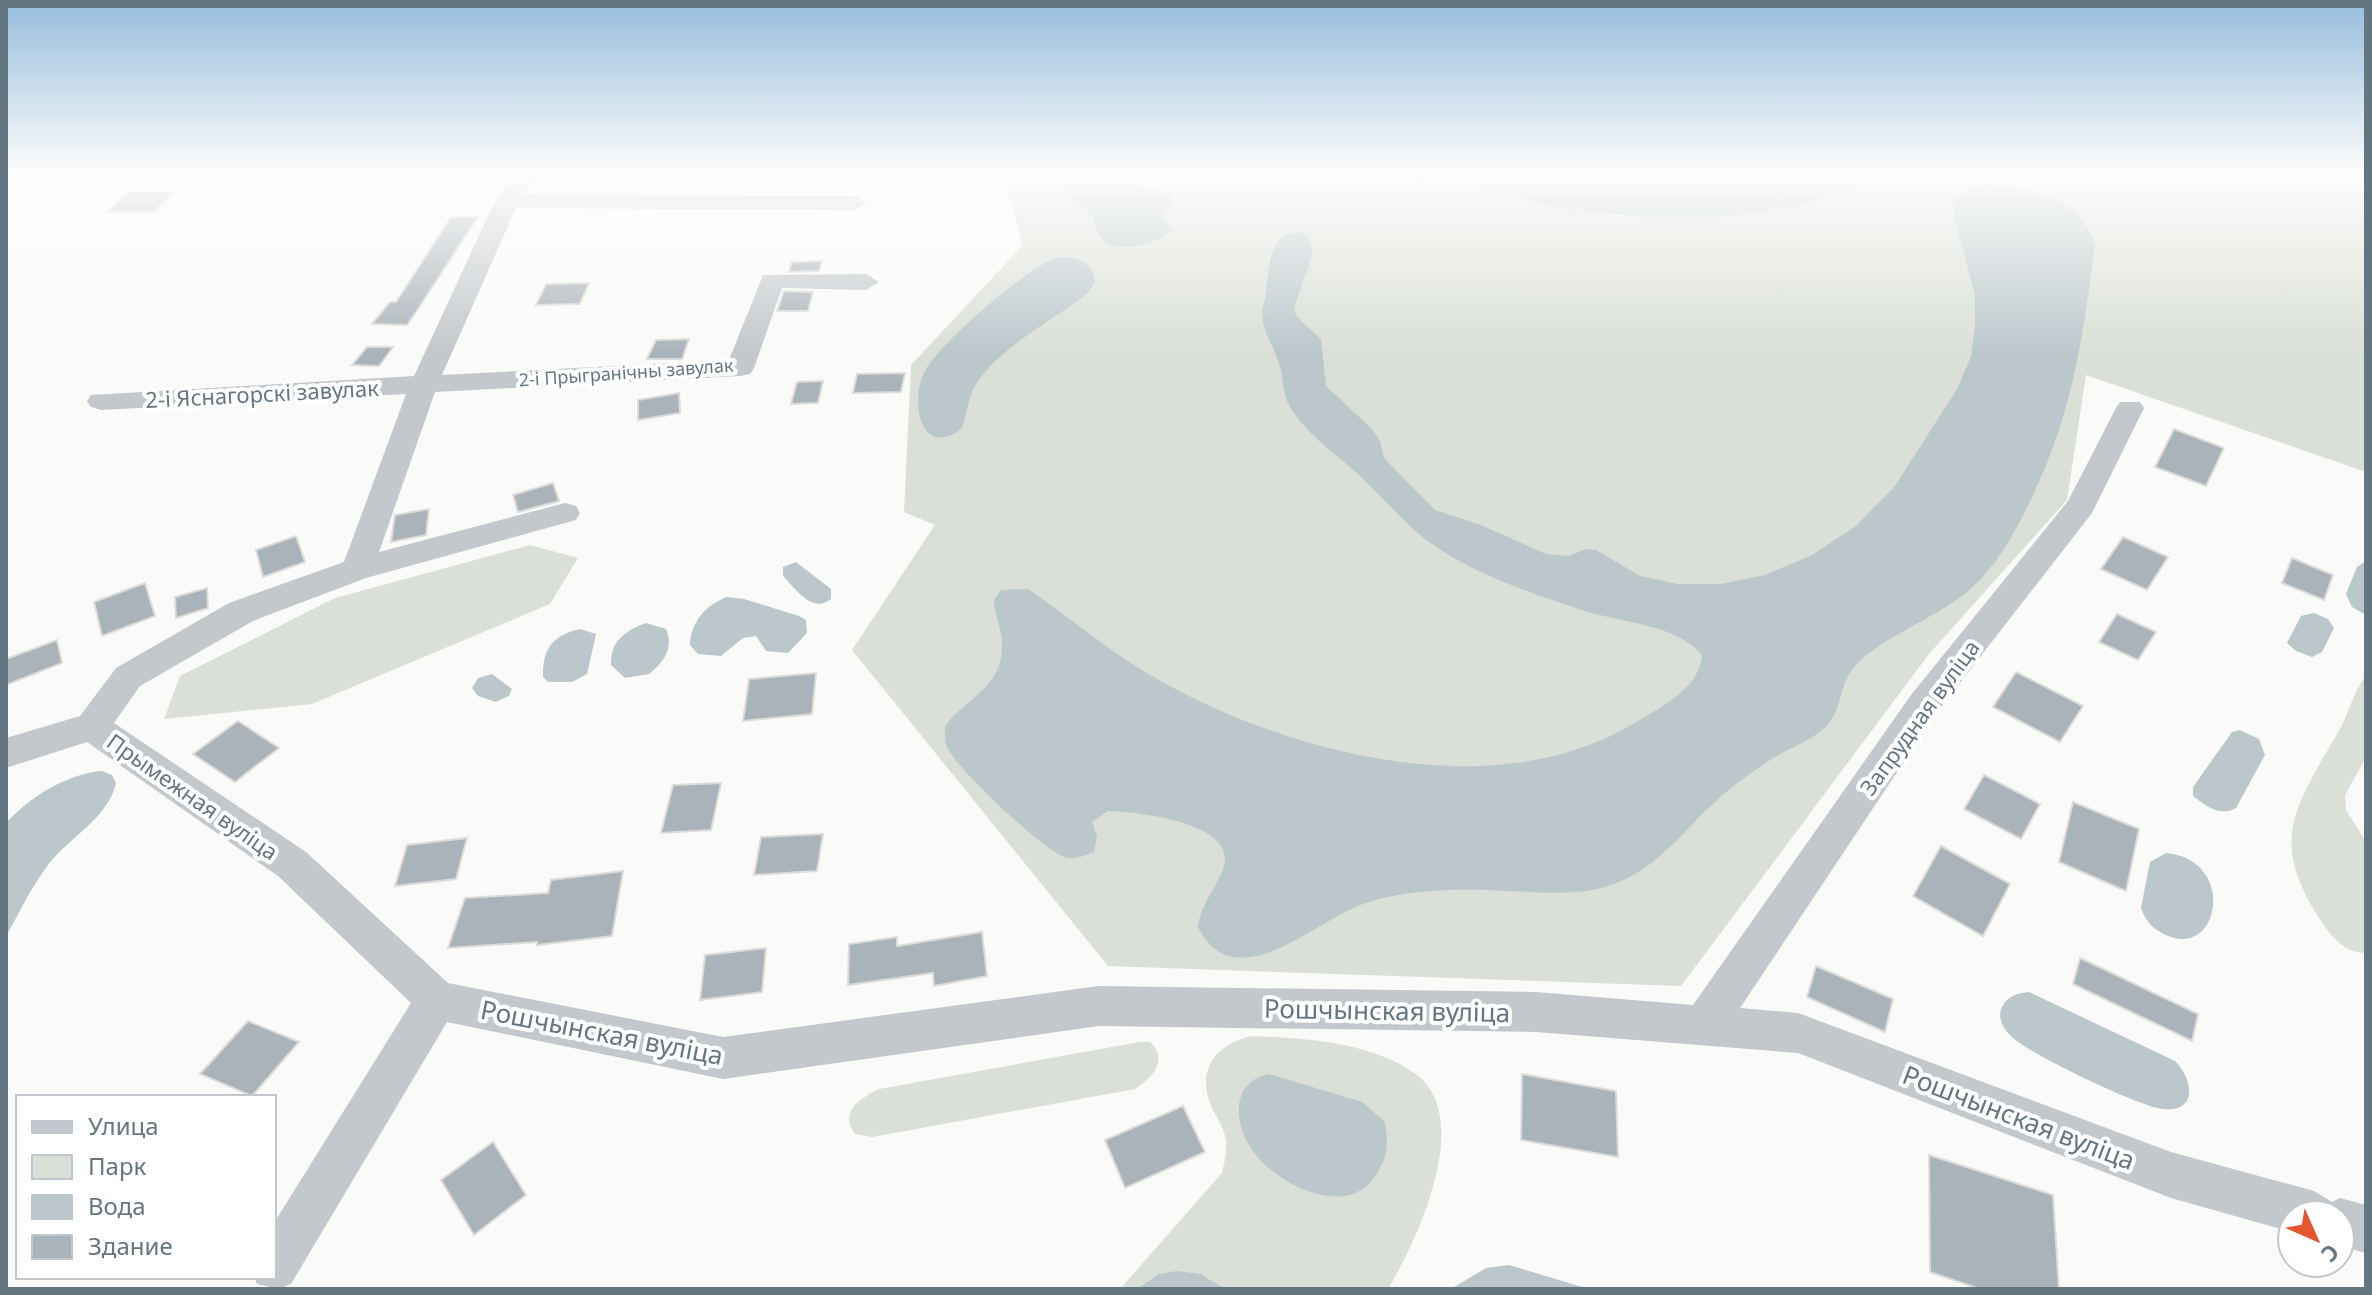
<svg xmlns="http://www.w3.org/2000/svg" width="2372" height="1295" font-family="'Noto Sans',sans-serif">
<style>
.green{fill:#dadfd7}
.water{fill:#bbc7cb}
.building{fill:#aab3b9;stroke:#dcdcda;stroke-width:2}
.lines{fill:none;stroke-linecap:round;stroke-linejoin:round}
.minor{fill:#c3c8cc;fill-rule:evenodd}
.labels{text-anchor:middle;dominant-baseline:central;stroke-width:8;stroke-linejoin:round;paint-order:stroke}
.far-street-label{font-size:18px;fill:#657683;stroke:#fff}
.street-label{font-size:22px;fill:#657683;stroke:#fff}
.near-street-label{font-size:26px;fill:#657683;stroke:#fff}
</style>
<rect width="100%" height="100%" fill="#fafaf8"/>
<g class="green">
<path d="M1002 172C1117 172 1233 167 1348 172 1431 176 1511 201 1593 213 1645 220 1698 216 1750 211 1797 207 1849 197 1889 172H2366V472L2086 375 2067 500 1929 654 1681 986 1108 966 852 650 935 525 904 512 911 365 1023 245Z"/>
<path d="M530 545 578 558 550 604 312 704 164 719 180 676 335 598Z"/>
<path d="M2366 675V757L2345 795 2346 810 2366 842V953C2344 953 2330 935 2319 918 2269 840 2295 807 2336 736 2348 717 2352 694 2366 675Z"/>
<path d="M1252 1036C1304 1038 1373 1042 1417 1075 1474 1119 1417 1241 1388 1289H1120L1222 1173C1225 1160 1228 1149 1225 1136 1222 1123 1213 1113 1209 1100 1198 1065 1219 1044 1252 1036Z"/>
<path d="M1140 1042H1150C1169 1060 1152 1078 1135 1089L872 1137 855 1134C839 1111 859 1099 879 1089Z"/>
</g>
<g class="water">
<path d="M1070 172H1136L1134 181 1148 189 1173 192 1174 200 1161 215 1173 229C1161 244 1118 254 1103 240 1095 232 1097 220 1088 212 1079 203 1065 201 1061 188Z"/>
<path d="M1350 172H1889C1814 218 1683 223 1597 213 1544 208 1493 191 1441 183 1411 179 1380 177 1350 172Z"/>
<path d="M1984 184C2025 186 2084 199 2095 245 2082 342 2072 418 2027 507 2012 538 1995 568 1968 591 1937 618 1872 641 1851 671 1841 686 1841 704 1832 719 1818 740 1787 748 1767 762 1749 774 1731 787 1716 801 1679 835 1655 872 1605 887 1574 896 1539 892 1508 891 1460 889 1412 888 1366 903 1317 918 1236 1002 1198 927 1201 900 1224 880 1225 860 1226 821 1137 812 1108 811L1092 822 1097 836 1094 852C1084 856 1074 860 1064 857 1042 849 954 767 946 745 945 740 945 732 945 726 969 695 1003 688 1002 643 1002 628 994 615 994 600L1001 590 1028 589C1070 617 1108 651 1152 676 1284 753 1492 808 1633 724 1659 708 1700 689 1702 655 1676 624 1622 623 1585 611 1531 593 1475 575 1429 542 1403 523 1383 497 1359 475 1336 454 1306 434 1290 407 1282 394 1284 380 1280 366 1274 344 1257 327 1264 303 1271 278 1263 230 1302 233L1308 237 1313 253 1294 308 1297 317 1321 339 1326 386 1371 428 1380 441 1384 458 1435 510 1481 525 1546 554 1569 556 1586 549 1596 550 1640 576 1678 584H1721L1765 575 1812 555 1856 526 1895 486 1957 389 1971 357 1975 325V295L1954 216 1955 199 1967 189Z"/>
<path d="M1056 257C1075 257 1092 260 1095 282L1088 293C1054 320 990 352 972 392 967 404 967 417 961 429 919 460 909 398 926 369 945 338 1022 273 1056 257Z"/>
<path d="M2366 561V615L2352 607 2346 594 2357 567Z"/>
<path d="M796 562 831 589V599C812 614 796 589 783 576V567Z"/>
<path d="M727 597 744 599 799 616 806 620 807 633 788 653 766 651 756 636 743 638 721 656 698 654 690 645C691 621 706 605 727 597Z"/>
<path d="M2314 613 2328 619 2334 628 2322 652 2312 657 2296 651 2287 643 2301 616Z"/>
<path d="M646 623 666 629C674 648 664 662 649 674L625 678 611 665C610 641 625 631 646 623Z"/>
<path d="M580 629 596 634 587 674 572 682H548L543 677C542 649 553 635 580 629Z"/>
<path d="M492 674 512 689 509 696 496 702 478 696 472 688 478 678Z"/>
<path d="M2240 730 2259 739 2265 755 2236 808C2220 817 2206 806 2193 796V787L2232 732Z"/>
<path d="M102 771 112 775 116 783C107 820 70 836 48 865 31 887 20 912 6 936V823C30 797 66 774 102 771Z"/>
<path d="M2166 853C2236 860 2220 954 2171 937 2155 931 2146 923 2141 908L2150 862Z"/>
<path d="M2029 992 2175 1061C2193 1079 2199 1113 2162 1109 2138 1106 2029 1054 2012 1037 2003 1029 1996 1016 2003 1005 2009 995 2019 993 2029 992Z"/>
<path d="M1269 1074 1362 1102 1384 1121C1390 1143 1387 1160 1373 1179 1344 1219 1272 1182 1251 1148 1233 1121 1232 1081 1269 1074Z"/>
<path d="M1509 1265 1589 1289H1451L1486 1268Z"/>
<path d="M1177 1271 1200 1274 1225 1289H1137L1159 1274Z"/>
</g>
<g class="building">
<path d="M129 191H176L154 212H107Z"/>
<path d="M451 217H478L416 312 407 325 372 324 390 302H396Z"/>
<path d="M822 261 819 271 789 272 792 262Z"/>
<path d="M589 283 580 304 536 305 546 284Z"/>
<path d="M784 291 813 292 808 311H777Z"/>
<path d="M689 339 682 359H647L656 340Z"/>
<path d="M367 347H393L379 366 352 365Z"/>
<path d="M905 373 901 392 853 393 857 374Z"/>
<path d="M823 381 818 403 791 404 797 382Z"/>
<path d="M679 393 680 413 638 420V400Z"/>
<path d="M2174 429 2224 448 2206 486 2155 467Z"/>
<path d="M553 483 559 501 518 512 513 495Z"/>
<path d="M429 509 426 535 391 542 395 515Z"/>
<path d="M296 536 305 562 263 577 256 550Z"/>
<path d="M2123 537 2168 557 2147 590 2101 569Z"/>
<path d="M2292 558 2333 575 2324 600 2282 583Z"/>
<path d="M145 583 155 616 102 636 94 602Z"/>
<path d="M207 588 208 608 176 618 175 597Z"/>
<path d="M2117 614 2156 632 2138 660 2099 642Z"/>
<path d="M57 640 62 663 6 685V659Z"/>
<path d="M2016 672 2083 706 2060 742 1993 707Z"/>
<path d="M816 673 812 714 743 721 749 679Z"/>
<path d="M238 721 279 748 235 782 193 754Z"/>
<path d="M1984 775 2040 804 2021 839 1964 809Z"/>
<path d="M721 783 711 830 661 833 673 785Z"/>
<path d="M2073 802 2139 829 2126 891 2059 862Z"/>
<path d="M823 834 817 871 754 875 761 837Z"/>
<path d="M467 838 456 879 395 886 407 845Z"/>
<path d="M1941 846 2010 884 1983 936 1913 896Z"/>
<path d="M623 871 612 936 537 945V942L448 948 465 898 548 893 551 880Z"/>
<path d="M982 932 987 976 934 986 933 973 848 985 849 944 897 937V946Z"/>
<path d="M766 948 762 992 700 1000 705 955Z"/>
<path d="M2080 958 2198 1014 2192 1041 2073 984Z"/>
<path d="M1816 966 1893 999 1885 1032 1807 997Z"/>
<path d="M248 1021 299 1042 252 1096 200 1074Z"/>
<path d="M1522 1074 1616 1091 1618 1157 1521 1140Z"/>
<path d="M1183 1106 1205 1152 1125 1188 1105 1140Z"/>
<path d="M493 1142 526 1195 474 1235 441 1180Z"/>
<path d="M1929 1155 2053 1195 2059 1289H1980L1930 1272Z"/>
</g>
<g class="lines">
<path class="minor" d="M516 172H539L524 194 855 196 867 203 855 210 516 208 442 375 729 360 763 275 866 274 879 282 866 290 782 288 754 368 750 374 740 376 435 392 379 552 565 503 576 506 580 513 576 520 366 578 253 621 140 686 114 723 306 852 448 983 723 1037 1099 986 1536 992 1693 1005 1911 695 2068 501 2116 408 2120 402H2140L2144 408 2092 513 1935 715 1740 1008 1798 1013 2171 1152 2314 1191 2332 1202 2340 1198 2366 1205V1253L2340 1246V1215H2292V1232L2171 1198 1798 1053 1536 1032 1099 1026 723 1079 447 1022 291 1284 279 1289 257 1284 254 1277H274V1223L411 1003 278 876 87 742 6 768V738L80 716 116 668 229 603 344 562 406 394 101 410 91 407 87 401 91 395 414 376 495 201Z"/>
</g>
<linearGradient id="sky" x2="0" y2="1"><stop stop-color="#96bcdc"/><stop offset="0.49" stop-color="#fdfdfc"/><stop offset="1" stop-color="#fdfdfc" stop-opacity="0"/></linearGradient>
<rect width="2372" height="354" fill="url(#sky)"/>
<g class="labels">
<g class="far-street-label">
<text transform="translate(626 372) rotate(-4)">2-і Прыгранічны завулак</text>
</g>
<g class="street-label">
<text transform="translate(262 393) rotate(-3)">2-і Яснагорскі завулак</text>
<text transform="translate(1919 717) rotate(-54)">Запрудная вуліца</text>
<text transform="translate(193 796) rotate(35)">Прымежная вуліца</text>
</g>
<g class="near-street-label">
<text transform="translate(1387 1010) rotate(1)">Рошчынская вуліца</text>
<text transform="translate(602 1032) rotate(11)">Рошчынская вуліца</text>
<text transform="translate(2019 1117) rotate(21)">Рошчынская вуліца</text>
</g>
</g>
<rect width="2372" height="1295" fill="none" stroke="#657683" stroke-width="16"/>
<rect x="16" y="1095" width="260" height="184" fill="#ffffff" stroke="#c1c8cd" stroke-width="2"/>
<rect x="32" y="1121" width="40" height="12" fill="#c3c8cc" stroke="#c1c8cd" stroke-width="2"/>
<text x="88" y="1135" font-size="24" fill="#657683">Улица</text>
<rect x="32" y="1155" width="40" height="24" fill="#dadfd7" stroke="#c1c8cd" stroke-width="2"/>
<text x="88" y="1175" font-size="24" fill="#657683">Парк</text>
<rect x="32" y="1195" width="40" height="24" fill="#bbc7cb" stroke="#c1c8cd" stroke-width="2"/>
<text x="88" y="1215" font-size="24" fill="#657683">Вода</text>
<rect x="32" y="1235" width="40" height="24" fill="#aab3b9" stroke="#c1c8cd" stroke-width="2"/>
<text x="88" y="1255" font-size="24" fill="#657683">Здание</text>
<g transform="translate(2316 1239) rotate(135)"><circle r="38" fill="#ffffff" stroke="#c1c8cd" stroke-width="2"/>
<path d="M0-6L14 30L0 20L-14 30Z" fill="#e4572e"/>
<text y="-12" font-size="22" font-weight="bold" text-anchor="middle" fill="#657683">С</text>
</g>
</svg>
